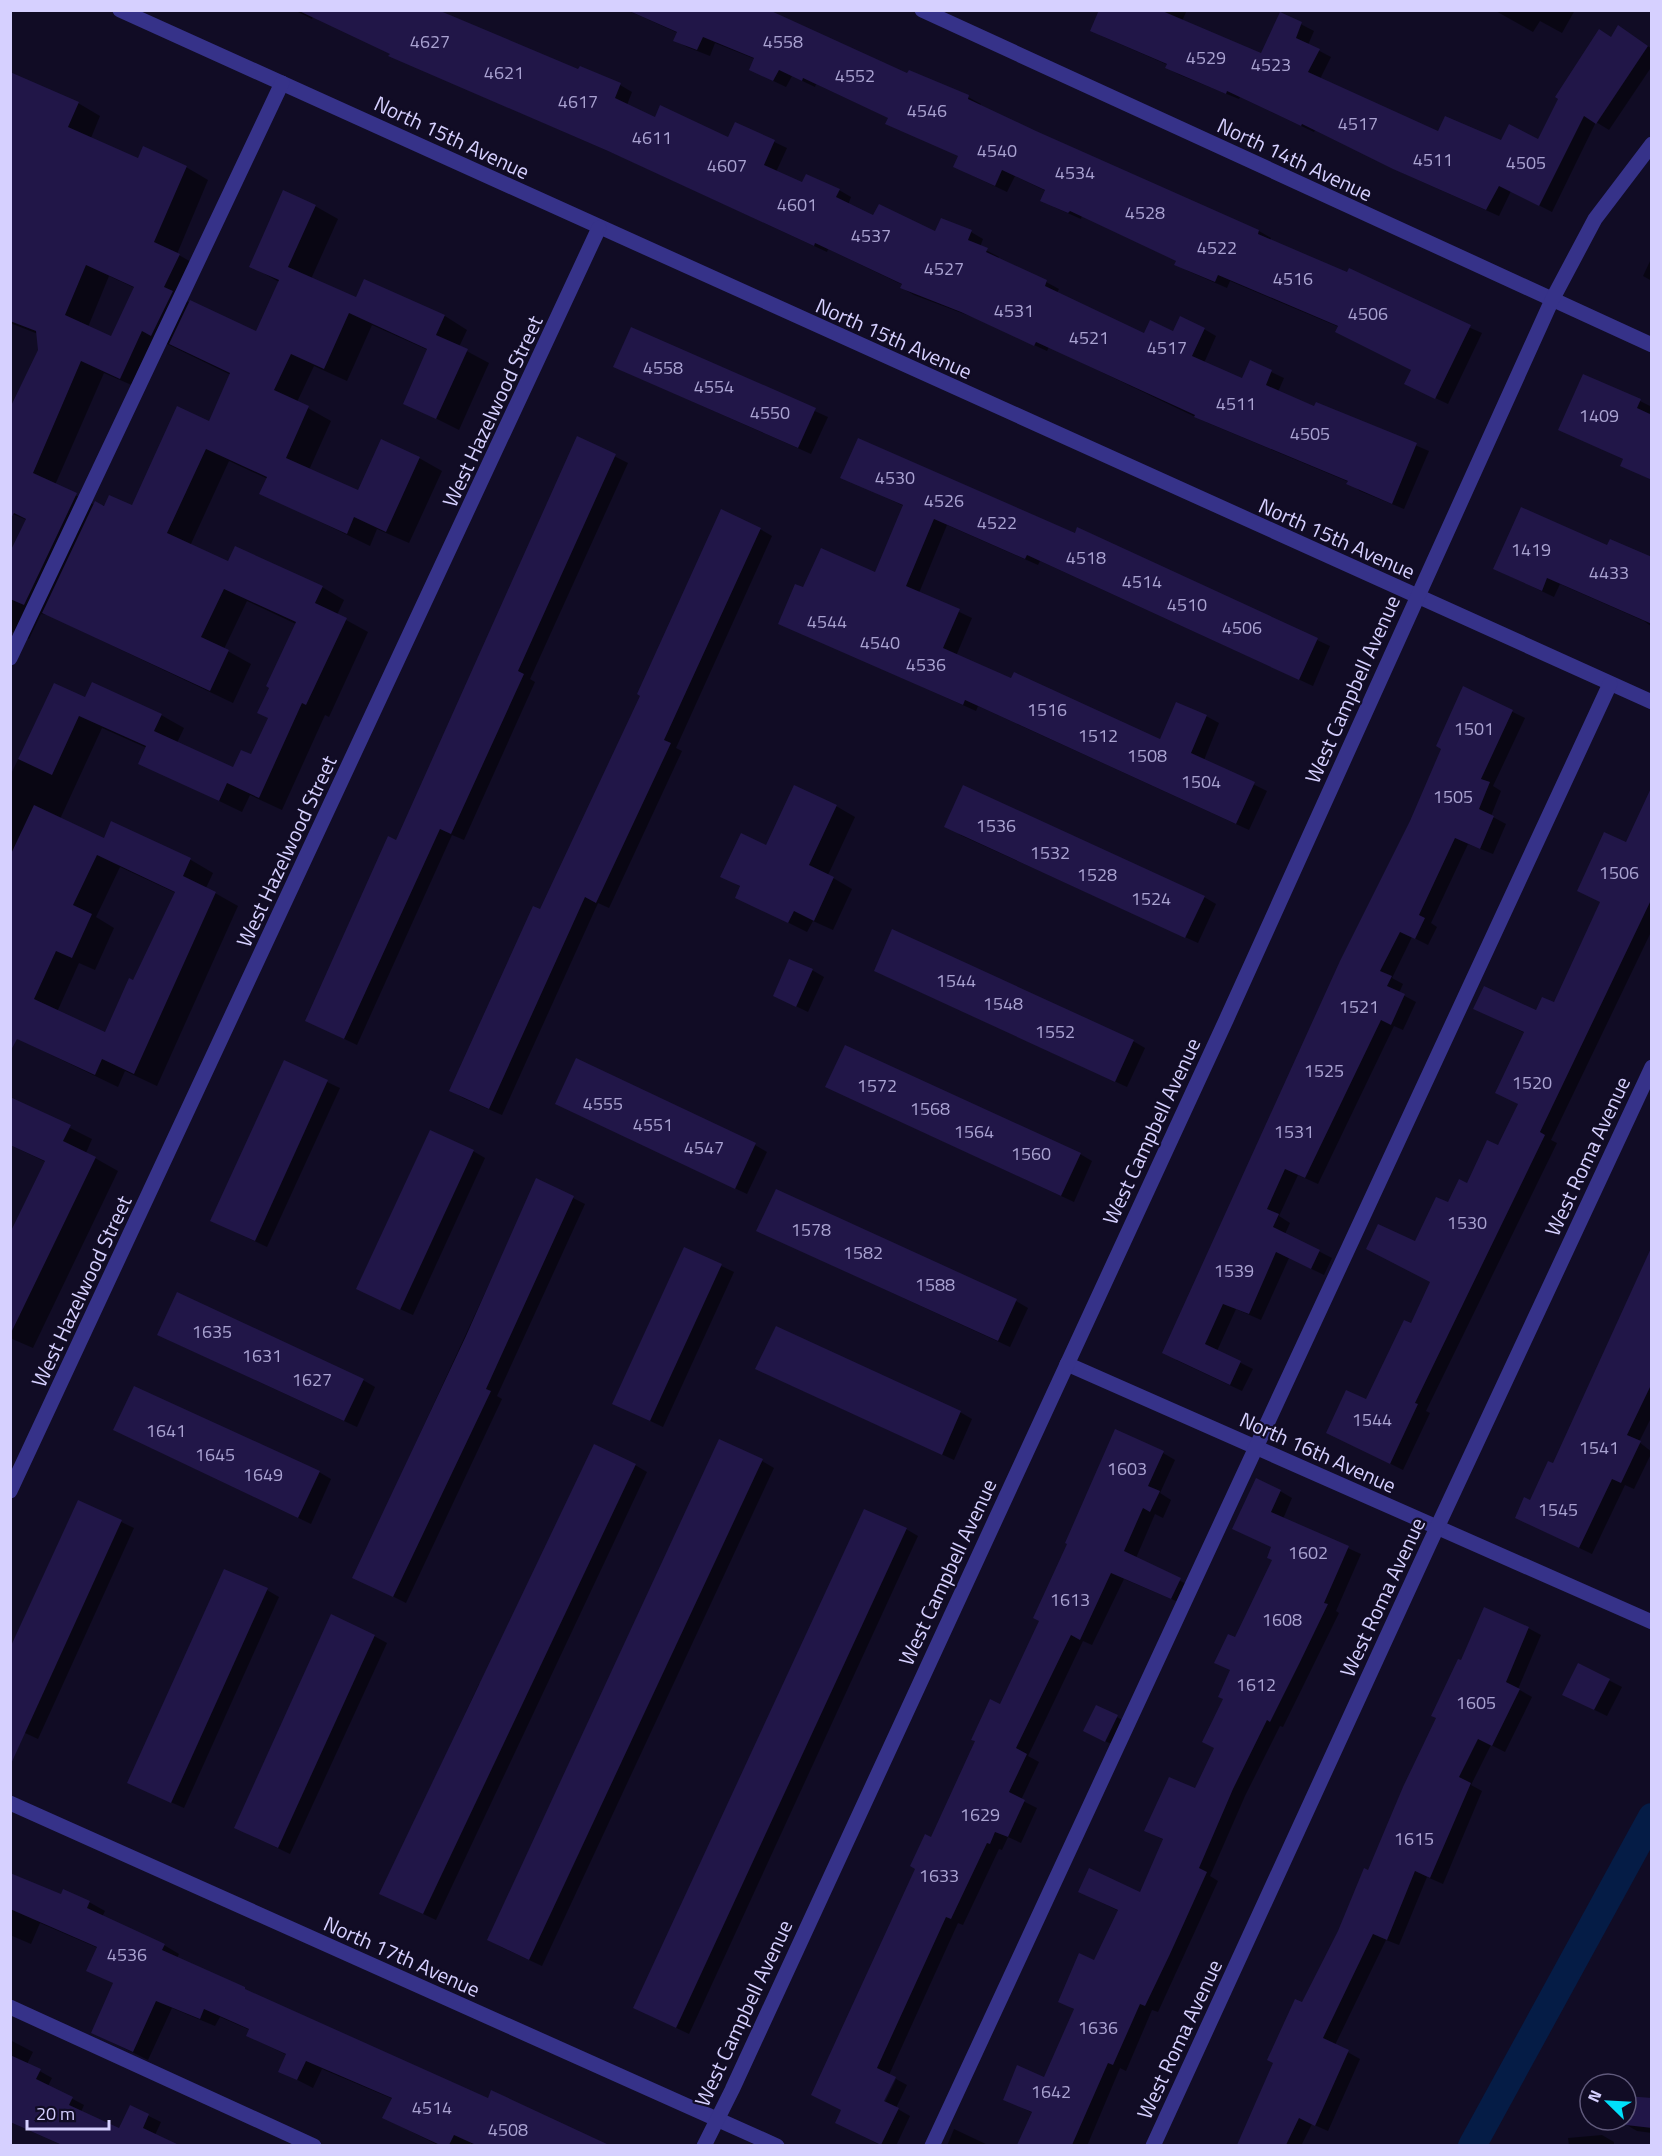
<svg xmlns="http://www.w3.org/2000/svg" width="1662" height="2156" font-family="'Titillium Web',sans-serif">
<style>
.shadow{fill:#0007;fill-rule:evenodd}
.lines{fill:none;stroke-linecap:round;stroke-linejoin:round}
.canal{stroke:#051c46;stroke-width:28}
.building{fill:#211648;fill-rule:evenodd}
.minor{stroke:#363289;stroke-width:15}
.labels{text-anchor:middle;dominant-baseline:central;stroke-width:4.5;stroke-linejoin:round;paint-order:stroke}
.number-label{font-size:18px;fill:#a9a2d1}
.street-label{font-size:21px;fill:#d6d0ff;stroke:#110c25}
</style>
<rect width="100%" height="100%" fill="#110c25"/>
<g class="shadow">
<path d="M294 10H316L312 19Z"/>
<path d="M627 10H762L908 75 968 97 981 104 979 106 1035 132 1259 231 1271 238 1270 241 1482 333 1448 404 1418 390 1412 370 1339 327 1230 281 1227 288 1188 271 1176 264 1177 261 1082 216 1081 219 1054 207 1046 191 1015 176 1007 192 967 173 960 156 887 124 889 118 816 84 815 87 792 76 786 87 763 76 755 59 715 43 710 56 687 47 675 40 678 33Z"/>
<path d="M1101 10H1187L1182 21 1262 55 1281 14 1314 31 1308 45 1331 57 1320 79 1439 133 1502 142 1539 141 1612 38 1630 34 1652 49V66L1609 130 1596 122 1552 212 1511 191 1499 216 1407 175 1315 130 1314 132 1240 97 1239 99 1180 75 1167 68 1168 65 1104 37 1092 30Z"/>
<path d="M1494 10H1575L1562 33 1540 21 1533 32Z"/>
<path d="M390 56 579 71 620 85 632 92 627 105 656 119 728 139 736 124 787 148 776 172 803 184 839 190 851 197 848 205 874 217 936 233 971 232 983 239 980 247 999 257 998 259 1046 282 1059 289 1057 293 1145 335 1204 329 1216 336 1204 363 1242 380 1250 362 1284 378 1278 392 1315 408 1317 404 1429 451 1404 509 1360 491 1349 482 1208 423 1049 347 1047 351 975 318 914 295 902 288 903 285 828 249 827 252 622 157Z"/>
<path d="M78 103 100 116 91 138 139 160 186 167 208 180 177 254 202 268 186 301 257 333 279 282 251 266 315 206 338 219 311 279 357 299 365 281 445 316 467 330 459 347 489 363 459 430 405 403 428 350 372 325 347 381 314 366 297 402 331 421 309 470 358 492 419 458 442 471 409 543 377 529 370 546 261 493 268 479 229 461 190 546 228 563 322 587 344 600 337 615 368 632 329 717 325 715 282 810 250 795 242 812 140 763 147 748 102 728 60 819 105 840 112 823 191 860 213 873 206 888 238 906 157 1086 125 1071 118 1087 10 1035V776L54 685 86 699 161 715 184 728 177 743 234 769 252 756 269 718 296 624 247 601 224 649 251 664 233 703 48 615 41 614 29 639 10 631V556L27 520 10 513 39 350 38 334 10 323V171ZM109 276 135 288 112 338 88 327ZM165 343 231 375 209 423 133 507 95 505 55 485 104 373 143 390ZM120 867 176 893 134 982 105 1034 57 1012 79 963 95 970 114 928 96 917Z"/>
<path d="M1652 257V281L1643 276Z"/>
<path d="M632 329 828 417 811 454 615 367Z"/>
<path d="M1640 401 1652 407 1649 415 1652 416V480L1622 465 1625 460 1560 429Z"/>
<path d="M578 438 628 463 530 679 535 682 464 840 452 835 357 1045 307 1021 397 842Z"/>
<path d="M842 477 1075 535 1078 529 1330 646 1313 686 1040 561 1038 565 947 525 919 593 972 618 956 656 1161 741 1206 716 1219 723 1204 760 1267 791 1249 830 978 706 976 711 780 623 804 589 876 574 904 506Z"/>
<path d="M760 529 772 536 676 748 682 751 609 908 598 903 502 1115 463 1098 451 1091 541 911Z"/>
<path d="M1608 547 1652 559V627L1644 621 1560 584 1554 597 1495 569Z"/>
<path d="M1464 688 1525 718 1493 786 1501 791 1491 816 1506 824 1493 854 1468 844 1431 923 1437 927 1428 945 1412 937 1392 978 1403 984 1399 993 1416 1002 1403 1030 1394 1026 1318 1184 1298 1175 1279 1216 1290 1223 1285 1234 1332 1258 1324 1275 1289 1258 1261 1320 1236 1309 1217 1351 1253 1369 1242 1391 1176 1360 1412 822 1443 749Z"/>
<path d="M1652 789V930L1551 1140 1557 1143 1426 1411 1430 1413 1403 1470 1328 1433 1366 1401 1411 1325 1431 1282 1416 1243 1499 1147 1519 1104 1497 1093 1525 1033 1475 1009 1537 1012 1554 1004Z"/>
<path d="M836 806 855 817 828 875 852 889 833 930 813 921 807 932 737 897 741 887 722 876Z"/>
<path d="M958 834 1204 897 1216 904 1198 943Z"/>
<path d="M812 970 824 977 808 1012 775 996Z"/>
<path d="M875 971 1133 1041 1145 1048 1127 1087Z"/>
<path d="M284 1062 340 1088 267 1247 212 1221Z"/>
<path d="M827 1087 1080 1154 1092 1161 1074 1202Z"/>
<path d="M10 1098 92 1139 86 1153 118 1171 33 1348 10 1338V1246L46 1162 10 1145Z"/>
<path d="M569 1110 755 1145 767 1152 747 1194Z"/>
<path d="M473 1151 485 1158 413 1315 371 1296Z"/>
<path d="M537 1180 585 1204 497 1396 502 1399 406 1603 354 1577Z"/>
<path d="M771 1237 1016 1301 1028 1308 1010 1347Z"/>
<path d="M1652 1247V1416L1639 1442 1652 1452 1634 1489 1625 1485 1592 1554 1529 1524 1531 1502 1553 1465Z"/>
<path d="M685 1249 734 1272 663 1427 627 1410Z"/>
<path d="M171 1341 363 1380 375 1387 357 1427Z"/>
<path d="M769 1375 960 1412 972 1419 954 1460Z"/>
<path d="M127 1436 319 1472 331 1479 311 1524Z"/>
<path d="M1163 1453 1175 1460 1160 1493 1171 1500 1163 1518 1155 1514 1136 1558 1192 1587 1183 1604 1124 1579 1092 1645 1083 1641 1028 1756 1039 1762 1021 1800 1037 1808 1021 1843 1008 1837 1002 1850 999 1849 963 1925 958 1923 889 2075 879 2107 882 2108 896 2079 907 2085 896 2108 910 2116 896 2146H882L837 2123 932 1839 1001 1706Z"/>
<path d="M762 1461 774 1468 542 1966 501 1947 489 1940Z"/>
<path d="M635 1465 647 1472 436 1920 393 1900 381 1893 479 1684 482 1686Z"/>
<path d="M1280 1491 1292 1498 1283 1519 1361 1554 1336 1611 1339 1613 1283 1727 1280 1726 1245 1796 1210 1876 1218 1881 1158 2012 1152 2010 1126 2071 1120 2068 1087 2146H1018L1033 2113 1004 2099 1045 2079 1075 2010 1060 2001 1095 1962 1119 1911 1092 1898 1140 1894 1164 1840 1146 1831 1195 1790 1216 1748 1236 1639 1273 1560V1547L1246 1535Z"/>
<path d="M79 1502 134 1528 38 1739 10 1726Z"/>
<path d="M906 1529 918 1536 689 2034 647 2014Z"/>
<path d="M267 1590 279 1597 184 1808 141 1789Z"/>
<path d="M1528 1628 1541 1635 1518 1689 1532 1697 1505 1752 1491 1745 1471 1785 1482 1791 1443 1884 1427 1877 1399 1945 1386 1940 1335 2045 1360 2059 1328 2131 1312 2124 1301 2146H1237L1369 1872 1462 1662Z"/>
<path d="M374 1636 387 1643 290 1854 248 1834Z"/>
<path d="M1579 1665 1622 1687 1607 1716 1576 1701Z"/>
<path d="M1117 1717 1129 1724 1118 1747 1098 1738Z"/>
<path d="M10 1874 62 1896 89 1902 105 1911 102 1917 164 1945 179 1954 177 1958 260 1997 488 2100 492 2092 606 2146H476L470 2143 469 2146H440L384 2118 393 2099 322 2069 313 2088 280 2071 287 2055 248 2036 250 2030 220 2017 215 2026 172 2008 148 2060 93 2033 115 1984 88 1970 98 1948 40 1923 31 1944 10 1935Z"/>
<path d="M10 2040 33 2052 27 2064 52 2078 48 2086 84 2105 81 2112 120 2130 130 2107 161 2122 155 2135 176 2146 62 2145 10 2122Z"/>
<path d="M1652 2100V2133L1637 2131 1625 2124 1626 2114Z"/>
<path d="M954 2129 990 2146H947Z"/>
<path d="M1602 2135 1614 2142V2146H1569L1568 2138Z"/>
</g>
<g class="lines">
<path class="canal" d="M1472 2146 1652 1817"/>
</g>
<g class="building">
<path d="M297 10H438L578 69 580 66 621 83 615 98 655 117 660 105 728 137 735 122 775 140 764 165 802 182 806 174 840 189 836 197 873 215 879 204 935 231 941 218 972 230 968 240 988 248 986 252 1047 280 1045 286 1144 333 1150 320 1173 331 1180 316 1205 328 1192 356 1242 378 1250 360 1272 370 1266 385 1314 406 1316 402 1417 443 1392 504 1346 484 1348 481 1194 417 1195 415 1036 342 1034 346 961 312 900 288 902 284 815 243 814 246 608 151 388 56 390 54Z"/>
<path d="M627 10H769L907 73 909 70 969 95 968 99 1036 131 1259 230 1258 234 1347 272 1349 268 1471 325 1435 399 1404 384 1411 370 1335 332 1338 326 1218 275 1215 282 1174 265 1176 261 1070 211 1068 213 1040 201 1045 190 1002 170 995 186 953 167 958 156 885 124 888 118 803 78 802 81 779 70 773 81 749 70 754 58 703 37 697 50 673 41 677 32Z"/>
<path d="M1099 10H1160L1261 53 1280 12 1302 22 1296 38 1320 49 1308 72 1438 131 1445 116 1501 140 1509 124 1538 139 1558 99 1555 97 1599 29 1611 37 1618 25 1648 46 1596 124 1584 116 1539 206 1499 186 1486 210 1393 169 1302 124 1301 126 1227 91 1226 94 1165 68 1167 64 1090 31Z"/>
<path d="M10 72 79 102 68 127 138 158 143 146 187 166 154 242 180 254 164 287 173 291 151 336 142 331 120 379 81 361 33 473 77 493 24 605 10 599V552L26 519 14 513 10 520V408L38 350 36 331 10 321ZM86 265 134 287 111 336 65 315Z"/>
<path d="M283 190 316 205 288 267 356 297 364 279 445 315 436 335 468 349 436 419 403 404 427 349 349 313 324 369 291 354 274 390 309 406 286 458 358 490 381 439 420 457 386 532 354 517 347 534 259 494 267 477 206 449 167 533 228 561 235 546 323 586 315 603 347 618 306 705 302 703 259 798 227 783 219 801 138 764 146 746 79 716 52 775 18 759 54 683 85 697 92 682 162 714 154 731 233 767 241 750 251 754 268 718 257 713 269 688 266 686 296 622 224 589 201 637 229 650 210 691 42 613 95 501 104 506 109 495 132 505 177 406 209 421 230 373 169 344 190 300 256 331 279 280 249 267Z"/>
<path d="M631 327 816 408 798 448 613 367Z"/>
<path d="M1583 374 1641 399 1637 408 1652 415V480L1620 466 1623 459 1558 430Z"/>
<path d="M577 436 616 454 518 671 524 674 451 834 440 829 344 1039 305 1021 388 836 396 840Z"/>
<path d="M858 438 1075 533 1077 527 1318 638 1299 680 1027 555 1025 559 934 519 906 586 960 609 943 648 1011 678 1014 672 1160 739 1176 702 1207 715 1191 753 1255 782 1236 824 965 700 963 705 778 624 795 584 803 587 821 548 875 572 903 505 840 478Z"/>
<path d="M1521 507 1607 545 1610 539 1652 557V624L1547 578 1542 591 1493 569Z"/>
<path d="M721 509 761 528 664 740 671 743 596 903 585 897 489 1109 449 1091 533 906 540 909 640 696 637 694Z"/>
<path d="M1463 686 1513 710 1481 779 1490 782 1479 809 1494 816 1480 849 1455 838 1419 915 1425 918 1415 939 1400 932 1380 971 1392 976 1387 986 1405 994 1391 1025 1381 1020 1305 1178 1285 1169 1267 1209 1279 1214 1273 1227 1320 1250 1311 1269 1276 1252 1249 1314 1223 1304 1205 1344 1241 1361 1230 1385 1162 1353 1340 961 1410 821 1441 749 1436 746Z"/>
<path d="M794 785 837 805 809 865 834 877 814 921 794 911 788 923 735 898 740 886 720 877 741 833 766 845Z"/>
<path d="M963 785 1205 896 1185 938 944 827Z"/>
<path d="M1652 786V898L1540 1132 1545 1135 1415 1403 1418 1404 1390 1464 1326 1433 1346 1390 1366 1399 1404 1320 1411 1323 1430 1282 1366 1249 1378 1224 1415 1241 1436 1197 1448 1202 1459 1179 1467 1183 1487 1140 1498 1145 1518 1104 1495 1093 1524 1032 1473 1009 1484 986 1536 1010 1542 997 1554 1002 1600 902 1577 891 1604 832 1626 842Z"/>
<path d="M34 805 104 838 111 821 191 858 183 876 216 892 134 1074 102 1059 95 1075 17 1039 10 1052V856ZM97 855 175 892 133 980 129 978 105 1032 34 999 56 951 72 958 92 914 73 905Z"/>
<path d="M892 929 1134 1040 1115 1082 874 971Z"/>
<path d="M789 959 813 969 796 1007 773 996Z"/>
<path d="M845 1045 1081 1153 1061 1196 825 1087Z"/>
<path d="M576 1058 756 1143 735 1189 555 1104Z"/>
<path d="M284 1060 328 1080 255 1241 210 1221Z"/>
<path d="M10 1097 71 1125 63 1141 96 1157 10 1335V1233L45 1161 10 1145Z"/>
<path d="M430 1130 474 1150 400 1310 356 1289Z"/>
<path d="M536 1178 574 1196 486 1389 491 1391 393 1597 352 1578 466 1336Z"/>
<path d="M776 1189 1017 1299 998 1341 756 1231Z"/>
<path d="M1652 1246V1383L1627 1435 1641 1441 1621 1483 1612 1479 1579 1548 1515 1518 1524 1497 1530 1500 1548 1461 1553 1463Z"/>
<path d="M684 1247 722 1264 650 1421 612 1404Z"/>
<path d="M177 1292 364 1379 344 1421 157 1335Z"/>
<path d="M776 1326 961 1411 942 1455 755 1369Z"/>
<path d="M134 1386 320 1471 298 1518 113 1430Z"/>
<path d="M1115 1429 1164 1451 1148 1486 1160 1491 1150 1512 1143 1508 1124 1551 1181 1578 1171 1599 1111 1573 1080 1640 1071 1635 1016 1748 1027 1754 1009 1792 1025 1800 1008 1837 995 1832 990 1844 987 1843 951 1919 946 1917 877 2068 896 2077 884 2101 899 2108 881 2145 835 2123 841 2110 811 2095 915 1869 910 1866 925 1834 931 1837 975 1741 971 1740 990 1699 1000 1704 1039 1621 1033 1618 1067 1544 1065 1543Z"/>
<path d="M719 1439 763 1459 529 1960 487 1940Z"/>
<path d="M594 1444 636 1464 423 1914 379 1894Z"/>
<path d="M1256 1478 1281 1490 1271 1512 1349 1546 1324 1603 1328 1604 1300 1662 1270 1722 1267 1720 1233 1789 1199 1868 1207 1872 1170 1954 1145 2006 1140 2004 1113 2065 1108 2063 1072 2145H1017L1032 2112 1003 2100 1017 2065 1044 2077 1074 2009 1058 2002 1079 1953 1094 1960 1118 1910 1078 1892 1089 1868 1140 1892 1163 1839 1144 1831 1169 1777 1195 1788 1214 1748 1202 1742 1223 1699 1218 1697 1230 1670 1214 1663 1228 1634 1235 1637 1272 1560 1267 1558 1271 1547 1232 1529Z"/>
<path d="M78 1500 122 1520 10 1766V1648Z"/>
<path d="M864 1509 907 1528 676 2028 633 2008Z"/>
<path d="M224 1569 268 1588 171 1803 127 1783Z"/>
<path d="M1484 1607 1529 1627 1506 1682 1520 1689 1492 1746 1478 1739 1459 1777 1471 1783 1430 1878 1415 1871 1387 1940 1373 1934 1323 2038 1349 2050 1315 2126 1299 2118 1286 2145H1237L1273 2063 1267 2060 1295 1999 1302 2002 1338 1931 1364 1868 1368 1870 1403 1787 1436 1718 1431 1716 1458 1659 1461 1660Z"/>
<path d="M331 1614 375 1635 278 1848 234 1828Z"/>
<path d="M1578 1663 1610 1679 1594 1710 1562 1695Z"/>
<path d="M1096 1705 1118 1715 1105 1742 1083 1731Z"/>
<path d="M10 1873 61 1894 63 1889 90 1901 87 1908 165 1944 162 1950 245 1987V1989L488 2098 491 2090 609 2145H476L454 2135 449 2145H440L382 2118 392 2098 306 2061 297 2080 278 2072 286 2054 246 2036 249 2029 204 2009 200 2019 156 2001 133 2052 91 2033 113 1983 86 1971 97 1947 10 1909Z"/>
<path d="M10 2055 41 2069 36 2079 73 2097 69 2105 119 2128 130 2105 149 2114 143 2128 179 2145H62L10 2122Z"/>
<path d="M1626 2096 1652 2098V2128L1626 2125Z"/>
</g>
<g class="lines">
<g class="minor">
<path d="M120 10 1652 702"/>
<path d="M922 10 1652 345"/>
<path d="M10 658 282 83"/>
<path d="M1067 1364 1652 1622"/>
<path d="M10 1491 599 228"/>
<path d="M10 1803 777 2146"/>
<path d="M10 2007 314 2146"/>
<path d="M704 2146 732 2090 1227 1018 1552 300 1595 219 1652 144"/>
<path d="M932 2146 1610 684"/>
<path d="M1153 2146 1428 1547 1652 1067"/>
</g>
</g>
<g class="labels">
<g class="number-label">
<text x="430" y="41">4627</text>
<text x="783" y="41">4558</text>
<text x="1206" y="57">4529</text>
<text x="1271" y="64">4523</text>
<text x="504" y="72">4621</text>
<text x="855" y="75">4552</text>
<text x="578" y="101">4617</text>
<text x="927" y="110">4546</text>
<text x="1358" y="123">4517</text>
<text x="652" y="137">4611</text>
<text x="997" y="150">4540</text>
<text x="1433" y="159">4511</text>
<text x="1526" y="162">4505</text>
<text x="727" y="165">4607</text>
<text x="1075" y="172">4534</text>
<text x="797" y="204">4601</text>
<text x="1145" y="212">4528</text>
<text x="871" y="235">4537</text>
<text x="1217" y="247">4522</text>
<text x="944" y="268">4527</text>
<text x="1293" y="278">4516</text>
<text x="1014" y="310">4531</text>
<text x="1368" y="313">4506</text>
<text x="1089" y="337">4521</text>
<text x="1167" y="347">4517</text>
<text x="663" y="367">4558</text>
<text x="714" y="386">4554</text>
<text x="1236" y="403">4511</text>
<text x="770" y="412">4550</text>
<text x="1599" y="415">1409</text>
<text x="1310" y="433">4505</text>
<text x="895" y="477">4530</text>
<text x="944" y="500">4526</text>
<text x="997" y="522">4522</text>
<text x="1531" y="549">1419</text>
<text x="1086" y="557">4518</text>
<text x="1609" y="572">4433</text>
<text x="1142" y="581">4514</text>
<text x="1187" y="604">4510</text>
<text x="827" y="621">4544</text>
<text x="1242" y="627">4506</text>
<text x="880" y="642">4540</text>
<text x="926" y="664">4536</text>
<text x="1047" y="709">1516</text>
<text x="1474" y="728">1501</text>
<text x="1098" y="735">1512</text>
<text x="1147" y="755">1508</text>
<text x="1201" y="781">1504</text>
<text x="1453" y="796">1505</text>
<text x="996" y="825">1536</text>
<text x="1050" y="852">1532</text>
<text x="1619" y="872">1506</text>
<text x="1097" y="874">1528</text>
<text x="1151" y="898">1524</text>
<text x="956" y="980">1544</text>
<text x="1003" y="1003">1548</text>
<text x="1359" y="1006">1521</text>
<text x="1055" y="1031">1552</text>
<text x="1324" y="1070">1525</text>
<text x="1532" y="1082">1520</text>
<text x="877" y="1085">1572</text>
<text x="603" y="1103">4555</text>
<text x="930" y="1108">1568</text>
<text x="653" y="1124">4551</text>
<text x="974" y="1131">1564</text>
<text x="1294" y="1131">1531</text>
<text x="704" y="1147">4547</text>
<text x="1031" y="1153">1560</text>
<text x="1467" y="1222">1530</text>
<text x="811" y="1229">1578</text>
<text x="863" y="1252">1582</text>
<text x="1234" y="1270">1539</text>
<text x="935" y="1284">1588</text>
<text x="212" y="1331">1635</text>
<text x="262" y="1355">1631</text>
<text x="312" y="1379">1627</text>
<text x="1372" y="1419">1544</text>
<text x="166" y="1430">1641</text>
<text x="1599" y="1447">1541</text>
<text x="215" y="1454">1645</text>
<text x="1127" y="1468">1603</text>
<text x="263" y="1474">1649</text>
<text x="1558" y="1509">1545</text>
<text x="1308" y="1552">1602</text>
<text x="1070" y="1599">1613</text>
<text x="1282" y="1619">1608</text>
<text x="1256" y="1684">1612</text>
<text x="1476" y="1702">1605</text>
<text x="980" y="1814">1629</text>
<text x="1414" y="1838">1615</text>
<text x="939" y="1875">1633</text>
<text x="127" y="1954">4536</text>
<text x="1098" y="2027">1636</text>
<text x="1051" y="2091">1642</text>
<text x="432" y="2107">4514</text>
<text x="508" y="2129">4508</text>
</g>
<g class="street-label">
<text transform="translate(452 137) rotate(25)">North 15th Avenue</text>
<text transform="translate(1295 159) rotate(25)">North 14th Avenue</text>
<text transform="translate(894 338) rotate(24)">North 15th Avenue</text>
<text transform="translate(492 411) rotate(-65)">West Hazelwood Street</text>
<text transform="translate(1337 538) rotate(24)">North 15th Avenue</text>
<text transform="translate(1352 689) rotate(-66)">West Campbell Avenue</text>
<text transform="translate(286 851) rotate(-65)">West Hazelwood Street</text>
<text transform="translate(1151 1131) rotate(-65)">West Campbell Avenue</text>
<text transform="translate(1587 1156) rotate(-65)">West Roma Avenue</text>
<text transform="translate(81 1291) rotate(-65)">West Hazelwood Street</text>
<text transform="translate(1318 1452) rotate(24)">North 16th Avenue</text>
<text transform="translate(947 1572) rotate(-65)">West Campbell Avenue</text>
<text transform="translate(1382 1597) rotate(-65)">West Roma Avenue</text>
<text transform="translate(402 1956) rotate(24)">North 17th Avenue</text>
<text transform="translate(743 2013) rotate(-65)">West Campbell Avenue</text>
<text transform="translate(1179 2039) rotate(-65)">West Roma Avenue</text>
</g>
</g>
<rect width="1662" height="2156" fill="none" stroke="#d6d0ff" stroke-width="24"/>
<g transform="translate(1608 2102) rotate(294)"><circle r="28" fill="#110c25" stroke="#605a7c" stroke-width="1.5"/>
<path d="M0-4.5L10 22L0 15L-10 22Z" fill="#00e0fb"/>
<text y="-9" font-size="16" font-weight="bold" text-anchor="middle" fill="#d6d0ff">N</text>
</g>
<path d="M27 2120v9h82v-9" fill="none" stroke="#d6d0ff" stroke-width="3"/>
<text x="36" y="2120" font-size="18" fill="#d6d0ff" stroke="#110c25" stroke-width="4.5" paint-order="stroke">20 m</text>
</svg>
